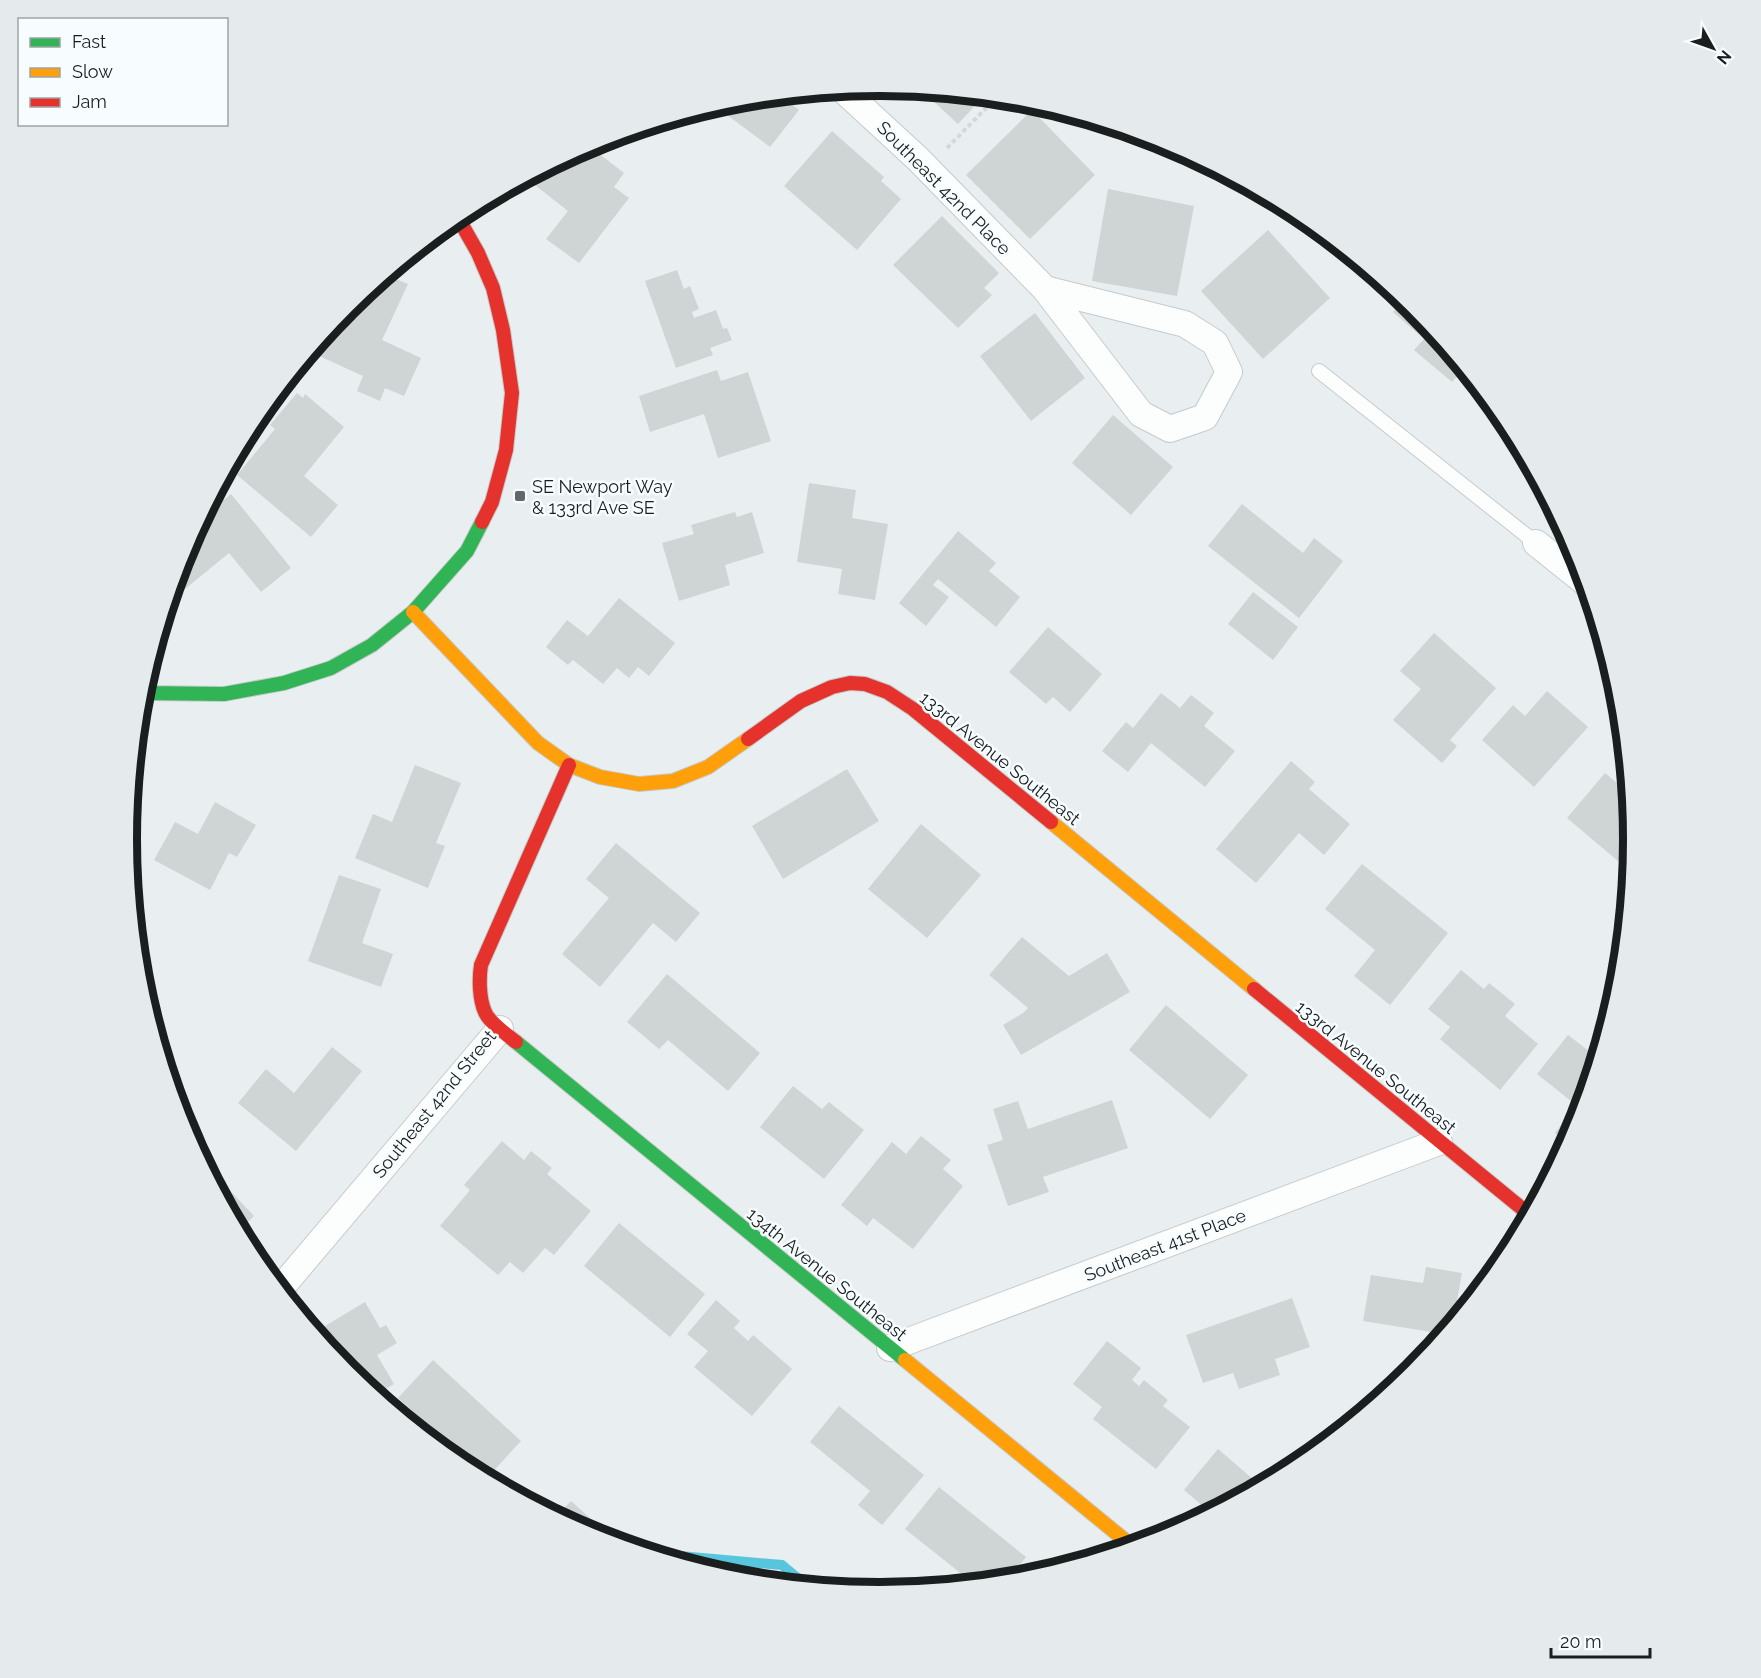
<svg xmlns="http://www.w3.org/2000/svg" width="1761" height="1678" font-family="Raleway,sans-serif">
<style>
.lines{fill:none;stroke-linecap:round;stroke-linejoin:round}
.stream{stroke:#57c6dd;stroke-width:10}
.building{fill:#cfd4d4}
.lane-casing{stroke:#c6caca;stroke-width:16}
.street-casing{stroke:#c6caca;stroke-width:28}
.fast-casing{stroke:#c6caca;stroke-width:16}
.slow-casing{stroke:#c6caca;stroke-width:16}
.jam-casing{stroke:#c6caca;stroke-width:16}
.path{stroke:#d5d7d8;stroke-width:4;stroke-dasharray:4.5 3;stroke-linecap:butt}
.lane{stroke:#fcfdfd;stroke-width:14}
.street{stroke:#fcfdfd;stroke-width:26}
.fast{stroke:#30b455;stroke-width:14}
.slow{stroke:#ff9f0a;stroke-width:14}
.jam{stroke:#e5322d;stroke-width:14}
.poi-dot{fill:#636768;stroke:#f7fdff;stroke-width:2}
.labels{text-anchor:middle;dominant-baseline:central;stroke-width:5;stroke-linejoin:round;paint-order:stroke}
.street-label{font-size:18px;fill:#1b1e1f;stroke:#f7fdff}
.poi-label{font-size:18px;fill:#1b1e1f;stroke:#f7fdff;text-anchor:start}
.rim{fill:none;stroke:#1b1e1f;stroke-width:8}
</style>
<rect width="100%" height="100%" fill="#e9eff0"/>
<g class="lines">
<path class="stream" d="M676 1561 680 1556 782 1565 806 1585"/>
</g>
<g class="building">
<path d="M920 89 984 96 958 124Z"/>
<path d="M794 94 788 101 799 110 770 147 715 106 734 100Z"/>
<path d="M1032 110 1095 175 1030 239 966 175Z"/>
<path d="M832 131 884 177 881 181 901 199 857 250 784 186Z"/>
<path d="M588 145 624 173 614 187 629 198 579 263 546 239 568 211 526 178Z"/>
<path d="M1108 189 1194 206 1177 296 1092 281Z"/>
<path d="M942 216 999 273 984 288 992 295 958 328 893 265Z"/>
<path d="M1268 230 1330 298 1263 359 1201 291Z"/>
<path d="M677 270 684 289 690 286 699 309 692 312 694 318 716 310 723 329 727 328 732 340 710 348 713 355 676 368 645 281Z"/>
<path d="M386 275 408 284 382 340 421 358 404 396 385 388 380 401 357 391 363 376 317 355 328 330 348 306Z"/>
<path d="M1404 299 1414 306 1464 368 1452 382 1414 350 1424 339 1393 312Z"/>
<path d="M1035 313 1085 378 1031 421 980 356Z"/>
<path d="M717 370 721 381 748 372 771 441 718 458 704 414 650 432 639 396Z"/>
<path d="M297 393 303 398 305 394 344 427 304 476 338 505 311 537 237 475 275 429 270 425Z"/>
<path d="M1113 415 1173 467 1131 515 1072 463Z"/>
<path d="M809 483 856 490 852 518 888 524 875 600 838 594 842 569 797 562Z"/>
<path d="M231 494 291 568 261 592 229 553 179 594 173 587 184 550 202 518Z"/>
<path d="M1242 504 1303 553 1314 538 1343 561 1299 618 1208 546Z"/>
<path d="M735 512 737 517 752 512 764 553 725 565 730 585 679 601 662 543 694 534 691 525Z"/>
<path d="M958 531 996 563 989 571 1020 597 996 627 938 579 933 585 949 597 926 626 899 603Z"/>
<path d="M1253 592 1298 627 1273 660 1228 624Z"/>
<path d="M619 598 675 643 649 676 638 667 629 678 617 668 603 684 573 660 568 665 546 647 567 620 588 636Z"/>
<path d="M1048 627 1102 674 1070 712 1053 697 1046 704 1009 672Z"/>
<path d="M1434 633 1496 688 1450 740 1457 746 1442 763 1393 720 1421 689 1400 671Z"/>
<path d="M1547 691 1588 727 1534 787 1482 740 1513 705 1525 716Z"/>
<path d="M1161 693 1180 708 1191 695 1214 713 1204 726 1235 751 1205 787 1151 743 1128 772 1102 751 1126 722 1133 728Z"/>
<path d="M1291 761 1315 782 1309 789 1350 824 1324 855 1299 833 1256 883 1216 849Z"/>
<path d="M415 765 461 783 436 843 445 846 428 888 355 858 373 814 392 822Z"/>
<path d="M847 769 879 821 783 879 752 826Z"/>
<path d="M1605 773 1630 794 1634 839 1631 872 1567 818Z"/>
<path d="M215 802 256 825 237 857 229 853 210 890 154 860 175 822 198 834Z"/>
<path d="M921 824 981 875 927 938 868 889Z"/>
<path d="M616 843 700 913 676 942 653 923 600 987 562 954 609 898 586 879Z"/>
<path d="M1362 864 1448 933 1390 1005 1354 976 1375 950 1325 909Z"/>
<path d="M339 875 381 889 362 943 393 954 381 987 308 961Z"/>
<path d="M1022 937 1069 976 1107 953 1130 992 1021 1055 1003 1025 1023 1013 1028 1008 989 975Z"/>
<path d="M1461 970 1484 989 1489 983 1515 1004 1505 1016 1538 1044 1500 1090 1440 1039 1450 1027 1428 1009Z"/>
<path d="M667 974 760 1053 728 1091 668 1040 659 1049 627 1022Z"/>
<path d="M1166 1005 1248 1075 1210 1119 1129 1050Z"/>
<path d="M1568 1035 1598 1058 1577 1128 1568 1144 1555 1133 1576 1105 1537 1074Z"/>
<path d="M332 1047 362 1071 296 1151 238 1103 266 1069 294 1093Z"/>
<path d="M793 1086 822 1109 829 1102 864 1130 824 1179 760 1127Z"/>
<path d="M1112 1100 1128 1148 1043 1177 1049 1192 1008 1206 987 1145 1003 1140 993 1109 1018 1101 1028 1129Z"/>
<path d="M921 1136 951 1160 943 1169 963 1186 913 1249 873 1218 867 1226 841 1205 892 1142 906 1154Z"/>
<path d="M502 1141 524 1160 531 1151 552 1168 547 1174 591 1211 554 1255 545 1248 523 1273 510 1262 498 1275 440 1226 470 1190 464 1185Z"/>
<path d="M221 1181 254 1216 239 1230 216 1187Z"/>
<path d="M619 1223 705 1294 670 1337 584 1266Z"/>
<path d="M1426 1267 1462 1273 1453 1323 1444 1334 1363 1321 1371 1275 1423 1283Z"/>
<path d="M1292 1298 1310 1347 1275 1359 1280 1375 1239 1389 1233 1373 1203 1383 1186 1335Z"/>
<path d="M716 1300 740 1321 734 1328 748 1341 753 1335 792 1369 752 1416 694 1367 708 1351 687 1334Z"/>
<path d="M365 1302 380 1328 386 1325 397 1343 377 1355 394 1384 376 1395 347 1372 315 1332Z"/>
<path d="M1107 1341 1141 1368 1132 1380 1139 1386 1144 1380 1168 1400 1163 1406 1190 1427 1156 1469 1093 1419 1102 1407 1073 1384Z"/>
<path d="M433 1360 521 1441 486 1479 398 1398Z"/>
<path d="M839 1406 924 1475 882 1525 858 1505 870 1491 810 1442Z"/>
<path d="M1218 1449 1261 1486 1211 1513 1184 1490Z"/>
<path d="M939 1487 1026 1557 1008 1580 973 1583 905 1529Z"/>
<path d="M571 1501 600 1527 593 1535 557 1516Z"/>
<path d="M1040 1566 1047 1572 1030 1577Z"/>
</g>
<g class="lines">
<g class="lane-casing">
<path id="lane" d="M1319 371 1536 543"/>
</g>
<g class="street-casing">
<g id="street">
<path d="M842 89 918 159 1045 289 1141 414 1170 429 1205 417 1229 372 1215 343 1185 324 1045 289"/>
<path d="M1536 543 1586 583"/>
<path d="M280 1289 500 1029"/>
<path d="M890 1348 1439 1142"/>
</g>
</g>
<g class="fast-casing">
<g id="fast">
<path d="M141 693 224 694 284 683 331 668 372 645 413 612 467 551 482 522"/>
<path d="M516 1042 905 1360"/>
</g>
</g>
<g class="slow-casing">
<g id="slow">
<path d="M413 612 538 743 569 765 600 777 639 784 673 781 708 767 748 739"/>
<path d="M1051 822 1254 989"/>
<path d="M905 1360 1132 1546"/>
</g>
</g>
<g class="jam-casing">
<g id="jam">
<path d="M457 216 478 253 493 288 503 330 512 393 506 450 492 502 482 522"/>
<path d="M748 739 801 701 832 687 850 683 865 684 887 692 913 709 1051 822"/>
<path d="M1254 989 1530 1215"/>
<path d="M516 1042C507 1035 489 1022 485 1012 479 999 479 978 481 965L569 765"/>
</g>
</g>
<path class="path" d="M947 148 997 97"/>
<use href="#lane" class="lane"/>
<use href="#street" class="street"/>
<use href="#fast" class="fast"/>
<use href="#slow" class="slow"/>
<use href="#jam" class="jam"/>
</g>
<rect class="poi-dot" x="514" y="490" width="12" height="12" rx="3"/>
<g class="labels">
<g class="street-label">
<text transform="translate(944 188) rotate(45)">Southeast 42nd Place</text>
<text transform="translate(1000 758) rotate(39)">133rd Avenue Southeast</text>
<text transform="translate(1376 1067) rotate(39)">133rd Avenue Southeast</text>
<text transform="translate(434 1104) rotate(-51)">Southeast 42nd Street</text>
<text transform="translate(1165 1245) rotate(-21)">Southeast 41st Place</text>
<text transform="translate(827 1274) rotate(39)">134th Avenue Southeast</text>
</g>
<g class="poi-label">
<text x="532" y="486">SE Newport Way<tspan x="532" dy="21">&amp; 133rd Ave SE</tspan></text>
</g>
</g>
<path d="M0 0H1761V1678H0ZM137 839a743 743 0 1 1 1486 0a743 743 0 1 1-1486 0Z" fill="#e5ebed" fill-rule="evenodd"/>
<path class="rim" d="M137 839a743 743 0 1 1 1486 0a743 743 0 1 1-1486 0Z"/>
<rect x="18" y="18" width="210" height="108" fill="#f7fdff" stroke="#9fa4a5" stroke-width="1.5"/>
<rect x="30" y="38" width="30" height="9" fill="#30b455" stroke="#9fa4a5" stroke-width="1.5"/>
<text x="72" y="48" font-size="18" fill="#1b1e1f">Fast</text>
<rect x="30" y="68" width="30" height="9" fill="#ff9f0a" stroke="#9fa4a5" stroke-width="1.5"/>
<text x="72" y="78" font-size="18" fill="#1b1e1f">Slow</text>
<rect x="30" y="98" width="30" height="9" fill="#e5322d" stroke="#9fa4a5" stroke-width="1.5"/>
<text x="72" y="108" font-size="18" fill="#1b1e1f">Jam</text>
<g transform="translate(1713 48) rotate(130)" stroke="#f7fdff" stroke-width="4.5" paint-order="stroke">
<path d="M0-4.5L10 22L0 15L-10 22Z" fill="#1b1e1f"/>
<text y="-9" font-size="16" font-weight="bold" text-anchor="middle" fill="#1b1e1f">N</text>
</g>
<path d="M1551 1648v9h99v-9" fill="none" stroke="#1b1e1f" stroke-width="3"/>
<text x="1560" y="1648" font-size="18" fill="#1b1e1f" stroke="#f7fdff" stroke-width="4.5" paint-order="stroke">20 m</text>
</svg>
